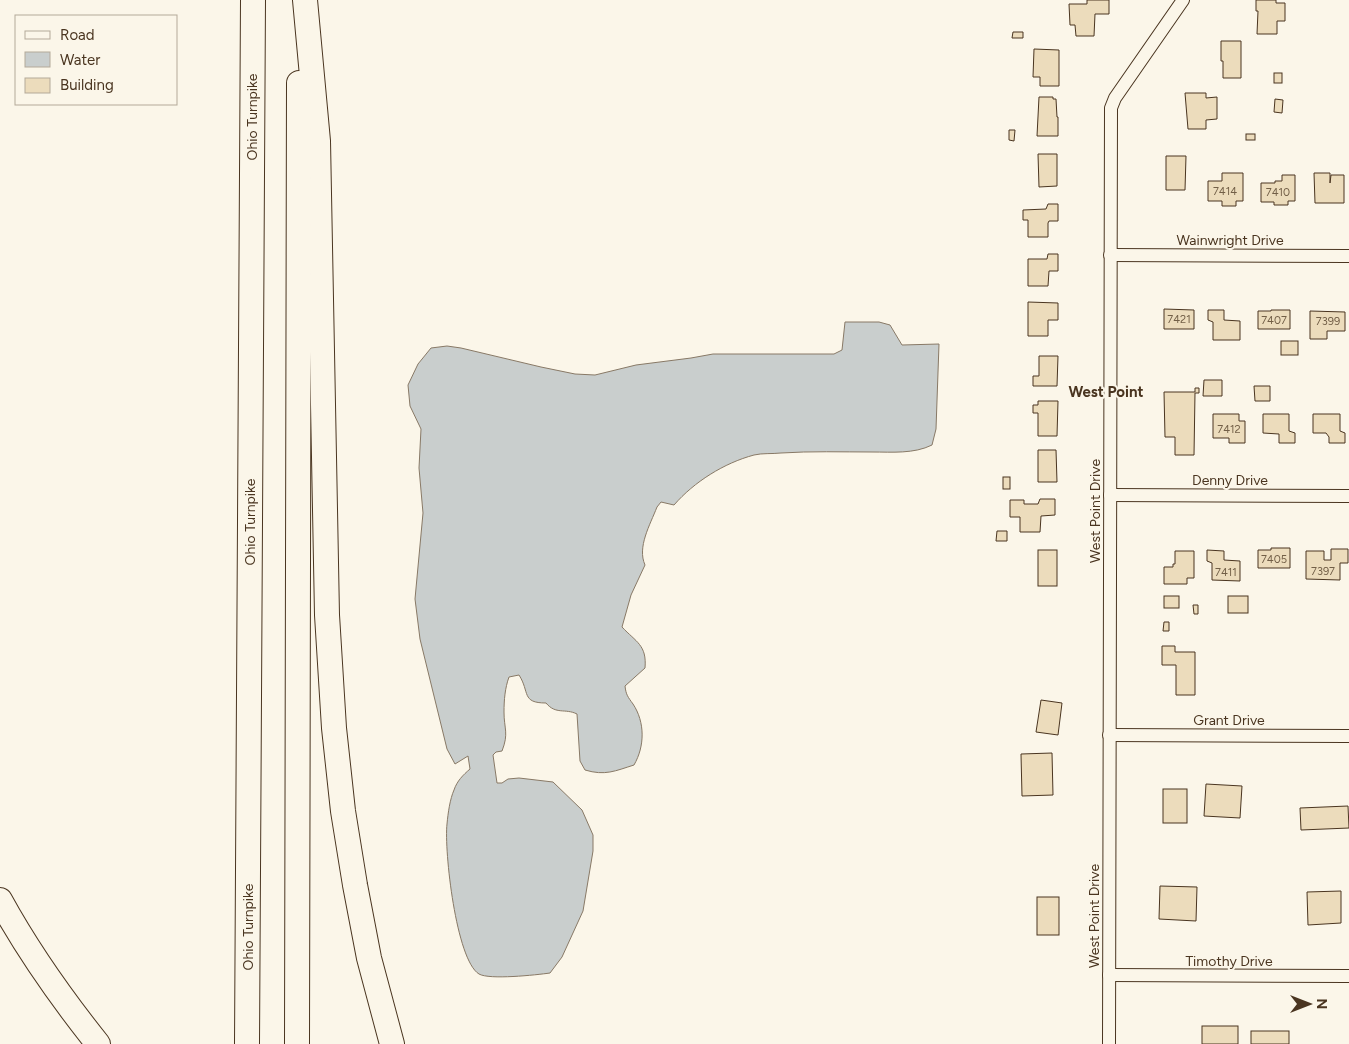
<svg xmlns="http://www.w3.org/2000/svg" width="1349" height="1044" font-family="Figtree,sans-serif">
<style>
.water{fill:#c9cecd;stroke:#887966}
.building{fill:#ecdcbc;stroke:#4a3520}
.lines{fill:none;stroke-linecap:round;stroke-linejoin:round}
.street-casing{stroke:#4a3520;stroke-width:14}
.highway-casing{stroke:#4a3520;stroke-width:26}
.street{stroke:#fbf6e9;stroke-width:12}
.highway{stroke:#fbf6e9;stroke-width:24}
.labels{text-anchor:middle;dominant-baseline:central;stroke-width:4;stroke-linejoin:round;paint-order:stroke}
.number-label{font-size:11px;fill:#725f47}
.street-label{font-size:14px;fill:#4a3520;stroke:#fbf6e9}
.neighbourhood-label{font-size:15px;font-weight:bold;fill:#4a3520;stroke:#fbf6e9}
</style>
<rect width="100%" height="100%" fill="#fbf6e9"/>
<path class="water" d="M845 322H879L890 325 902 345 939 344 936 429 932 445C914 454 892 452 872 452 842 452 811 451 781 453 772 454 762 453 754 455 724 463 694 482 674 505L661 502 657 507C650 525 637 547 645 565L631 595 622 627C636 642 647 645 645 668L625 686C626 695 628 697 633 704 645 722 645 746 634 765 615 771 605 776 585 770L580 761 577 714C565 708 556 715 546 703 521 703 530 692 519 675L509 677C505 688 504 700 504 712 504 729 509 733 502 751L496 752 493 755 497 783H502L508 779 519 778 553 782 582 810 593 835V851L583 911 562 957 550 973C536 975 489 980 479 974 456 960 444 850 447 824 448 813 450 799 454 790 457 781 463 775 470 769L468 756 455 764 447 749 420 639 415 599 423 513 419 468 421 429 410 406 408 385 418 364 431 348 447 346 461 348 541 367 575 374 595 375 636 365 691 358 713 354H834L842 350Z"/>
<g class="building">
<path d="M1087 0H1109V14H1095L1094 36H1076L1075 25H1070L1069 4H1087Z"/>
<path d="M1256 0H1276V3H1285V21H1277V34H1257L1258 11H1256Z"/>
<path d="M1013 32H1023V38H1012Z"/>
<path d="M1221 41H1241V78H1223V61H1221Z"/>
<path d="M1034 49 1059 50V86H1040V77H1033Z"/>
<rect x="1274" y="73" width="8" height="10"/>
<path d="M1185 93H1206V98L1217 97V119L1206 120V129H1188Z"/>
<path d="M1039 97H1053V99H1056L1057 117H1058V136H1037Z"/>
<path d="M1275 99 1283 100 1282 113 1274 112Z"/>
<path d="M1009 130H1015L1014 141 1009 140Z"/>
<rect x="1246" y="134" width="9" height="6"/>
<path d="M1038 154H1057V186L1039 187Z"/>
<path d="M1166 156H1186L1185 190H1166Z"/>
<path d="M1222 173H1243V201H1236V206H1222V201H1208V181H1222Z"/>
<path d="M1314 173H1330V183L1331 175H1344V203H1315Z"/>
<path d="M1282 175H1295V201H1288V205H1274V202H1261V183H1275V181H1282Z"/>
<path d="M1048 204H1058V221H1049L1048 223V237H1028V220H1023V210L1046 209Z"/>
<path d="M1048 254H1058V271H1049L1048 286H1028V259H1047Z"/>
<path d="M1028 302 1058 303V320H1048V336H1028Z"/>
<path d="M1164 309 1194 310V329H1164Z"/>
<path d="M1208 310H1224V320L1240 321V340H1213V322L1208 320Z"/>
<path d="M1271 310H1290V329H1258V311H1271Z"/>
<path d="M1310 311 1345 312V331H1327V339H1310Z"/>
<rect x="1281" y="341" width="17" height="14"/>
<path d="M1039 356H1058L1057 386H1033V376H1039Z"/>
<path d="M1204 380H1222V396H1203Z"/>
<path d="M1254 386H1270V401H1255Z"/>
<path d="M1195 388H1199V393H1195L1194 455H1175V437H1165L1164 392H1195Z"/>
<path d="M1038 401H1058L1057 436H1038V413H1033V405H1038Z"/>
<path d="M1213 414H1239V421H1245V443H1229V438H1213Z"/>
<path d="M1263 414H1289V431L1295 433V443H1279V434L1263 433Z"/>
<path d="M1313 414H1340V431L1345 433V443H1329V437L1326 433H1313Z"/>
<path d="M1038 450H1056L1057 482H1038Z"/>
<rect x="1003" y="477" width="7" height="12"/>
<path d="M1040 499H1055V515L1041 516 1040 532H1020V517H1010V500H1024V504H1038Z"/>
<path d="M997 531H1007V541H996Z"/>
<path d="M1271 548H1290V568H1258V550H1271Z"/>
<path d="M1331 549H1348V563H1340V580L1306 579V551H1324V560H1331Z"/>
<rect x="1038" y="550" width="19" height="36"/>
<path d="M1207 550 1224 551V560L1240 561V581L1212 580V563L1207 561Z"/>
<path d="M1175 551H1194V578H1187V584H1164V567H1173V564H1175Z"/>
<rect x="1164" y="596" width="15" height="12"/>
<rect x="1228" y="596" width="20" height="17"/>
<path d="M1193 605H1198V614H1194Z"/>
<path d="M1164 622H1169V631H1163Z"/>
<path d="M1162 646H1175V652H1195V695H1176V665H1162Z"/>
<path d="M1041 700 1062 703 1058 735 1036 732Z"/>
<path d="M1052 753 1053 795 1022 796 1021 754Z"/>
<path d="M1206 784 1242 786 1240 818 1204 816Z"/>
<rect x="1163" y="789" width="24" height="34"/>
<path d="M1348 806 1349 828 1301 830 1300 808Z"/>
<path d="M1160 886 1197 887 1196 921 1159 919Z"/>
<path d="M1341 891V923L1308 925 1307 892Z"/>
<rect x="1037" y="897" width="22" height="38"/>
<rect x="1202" y="1026" width="36" height="18"/>
<rect x="1251" y="1031" width="38" height="13"/>
</g>
<g class="lines">
<g class="street-casing">
<g id="street">
<path d="M1110 255 1349 256"/>
<path d="M1110 495 1349 496"/>
<path d="M1109 735 1349 736"/>
<path d="M1109 975 1349 976"/>
<path d="M1109 1044 1111 108 1115 98 1183 0"/>
</g>
</g>
<g class="highway-casing">
<g id="highway">
<path d="M305 0 318 141 327 615 334 728 343 811 355 885 369 958 392 1044"/>
<path d="M0 900C28 951 62 999 98 1044"/>
<path d="M247 1044 253 0"/>
<path d="M297 1044 299 83"/>
</g>
</g>
<use href="#street" class="street"/>
<use href="#highway" class="highway"/>
</g>
<g class="labels">
<g class="number-label">
<text x="1225" y="191">7414</text>
<text x="1278" y="192">7410</text>
<text x="1179" y="319">7421</text>
<text x="1274" y="320">7407</text>
<text x="1328" y="321">7399</text>
<text x="1229" y="429">7412</text>
<text x="1274" y="559">7405</text>
<text x="1323" y="571">7397</text>
<text x="1226" y="572">7411</text>
</g>
<g class="street-label">
<text transform="translate(252 117) rotate(-90)">Ohio Turnpike</text>
<text x="1230" y="240">Wainwright Drive</text>
<text x="1230" y="480">Denny Drive</text>
<text transform="translate(1095 511) rotate(-90)">West Point Drive</text>
<text transform="translate(250 522) rotate(-90)">Ohio Turnpike</text>
<text x="1229" y="720">Grant Drive</text>
<text transform="translate(1094 916) rotate(-90)">West Point Drive</text>
<text transform="translate(248 927) rotate(-90)">Ohio Turnpike</text>
<text x="1229" y="961">Timothy Drive</text>
</g>
<g class="neighbourhood-label">
<text x="1106" y="392">West Point</text>
</g>
</g>
<rect x="15" y="15" width="162" height="90" fill="#fbf6e9" stroke="#b4a999"/>
<rect x="25" y="31" width="25" height="8" fill="#fbf6e9" stroke="#b4a999"/>
<text x="60" y="40" font-size="15" fill="#4a3520">Road</text>
<rect x="25" y="52" width="25" height="15" fill="#c9cecd" stroke="#b4a999"/>
<text x="60" y="65" font-size="15" fill="#4a3520">Water</text>
<rect x="25" y="78" width="25" height="15" fill="#ecdcbc" stroke="#b4a999"/>
<text x="60" y="90" font-size="15" fill="#4a3520">Building</text>
<g transform="translate(1309 1004) rotate(90)" stroke="#fbf6e9" stroke-width="4" paint-order="stroke">
<path d="M0-4L9 19L0 12L-9 19Z" fill="#4a3520"/>
<text y="-8" font-size="14" font-weight="bold" text-anchor="middle" fill="#4a3520">N</text>
</g>
</svg>
